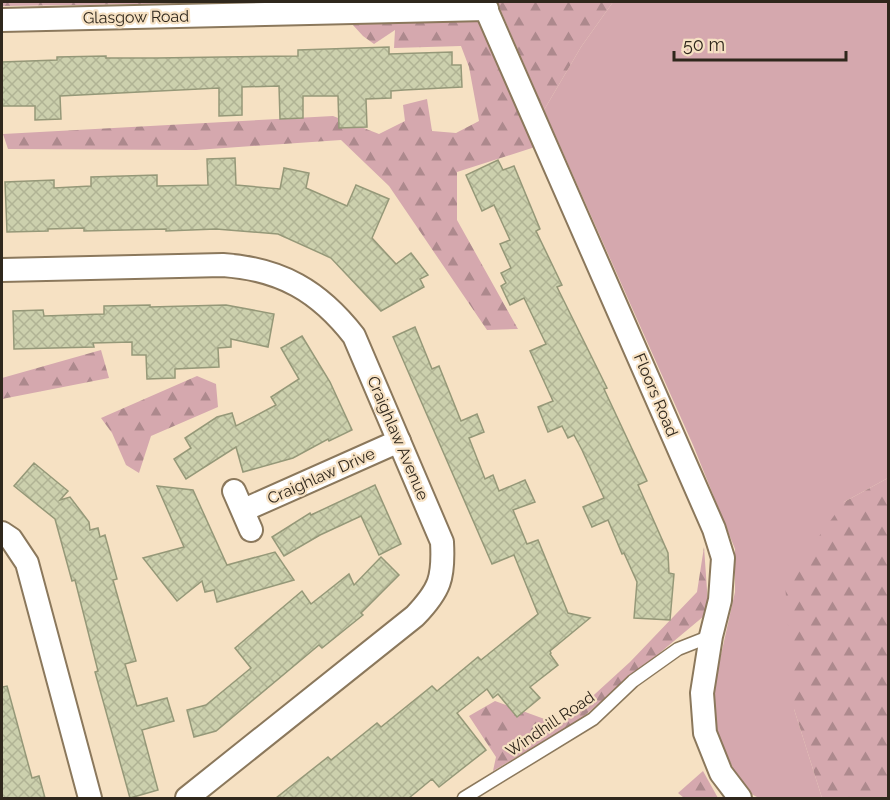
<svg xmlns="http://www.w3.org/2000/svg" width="890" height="800" font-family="Raleway,sans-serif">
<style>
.grass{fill:#d5a8ae}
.forest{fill:url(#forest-firs)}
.building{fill:url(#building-cross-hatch);stroke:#959878;stroke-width:1.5}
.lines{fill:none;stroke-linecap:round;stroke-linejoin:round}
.service-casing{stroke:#8b785c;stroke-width:15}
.minor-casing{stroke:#8b785c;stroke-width:26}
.service{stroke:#fff;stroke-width:12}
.minor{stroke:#fff;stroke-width:22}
.labels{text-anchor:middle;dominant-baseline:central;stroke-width:4.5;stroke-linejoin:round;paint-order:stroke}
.street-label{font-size:16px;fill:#2f271c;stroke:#f6e1c3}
</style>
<defs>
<pattern id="forest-firs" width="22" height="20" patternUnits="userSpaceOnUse" patternTransform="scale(1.5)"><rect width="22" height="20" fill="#d5a8ae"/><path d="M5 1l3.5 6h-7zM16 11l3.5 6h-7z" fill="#ad898d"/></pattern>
<pattern id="building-cross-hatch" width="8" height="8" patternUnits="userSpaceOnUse" patternTransform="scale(1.5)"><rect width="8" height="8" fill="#ccd0ad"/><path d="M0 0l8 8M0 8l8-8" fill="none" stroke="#b0b394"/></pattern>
</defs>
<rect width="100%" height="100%" fill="#f6e1c3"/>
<path class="grass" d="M613 2H888V478L844 502 794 709 822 798H759L753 795 737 776 713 727 712 695 735 592V549L693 445 544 110 581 47Z"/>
<g class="forest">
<path d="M2 2H286L2 6Z"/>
<path d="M497 2H613L581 47 544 110Z"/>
<path d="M477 18 535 147 457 172V220L518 329 487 330 389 186 341 140 196 150 8 149 3 134 333 116 379 134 405 121 403 105 427 99 432 131 456 133 479 121 469 67 461 46 394 48 395 30 374 44 363 36 352 24Z"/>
<path d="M101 350 109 378 2 399V378Z"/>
<path d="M197 376 216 384 218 407 151 436 139 473 126 465 112 433 101 418Z"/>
<path d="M888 478V798H822L794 709 785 583 844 502Z"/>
<path d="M704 547 708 604 704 616 578 721 493 771 496 757 469 716 495 701 561 725 630 662 697 592Z"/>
<path d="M703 771 718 798H684L678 793Z"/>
</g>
<g class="building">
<path d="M389 47V54L452 52V65H461L462 87 404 90 391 91V98L366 99 367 127 339 128 338 96H303V118L280 119 279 86 242 87V115L219 116V88L60 96 61 119 35 120V106H2V62L57 60V57L106 56V58H157L298 56V50Z"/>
<path d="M235 158 236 185 280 189 284 168 309 173 306 188 347 206 356 185 389 199 372 238 396 264 411 253 428 275 420 279 424 287 381 311 331 258 278 234 216 229 166 231V229L84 231V228L48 229V231L7 232 5 182 54 180V188L91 186V177L157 175V186L208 185 207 159Z"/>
<path d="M498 160 503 170 514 166 540 229 536 231 562 285 557 287 607 388 604 389 647 481 638 485 668 553 669 573 674 574 670 620 634 618 637 582 624 553 622 554 608 520 592 527 583 507 604 498 582 450 574 435 568 438 562 426 548 432 538 407 553 401 530 351 546 344 524 298 510 305 501 286 506 283 501 273 511 268 500 244 510 240 494 205 482 211 466 175Z"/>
<path d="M150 305V307L226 305 274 314 268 347 231 339V347L218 348 219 367 175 369V378L147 379 146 355H132V342L93 343 94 347 14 349 13 311 43 310 44 316 104 314V306Z"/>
<path d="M415 327 432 369 439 366 461 421 477 414 484 432 469 438 485 479 493 475 499 491 525 480 535 502 513 510 527 544 538 540 568 613 590 618 550 651 551 653 550 654 558 665 530 687 540 698 517 717 498 694 493 698 487 689 457 713 486 750 439 787 432 779 409 798H276L328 757 331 760 377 723 381 727 432 686 437 691 478 657 481 660 538 614 514 555 492 564 393 337Z"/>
<path d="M302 336 330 382 352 430 329 441 328 439 293 458 243 472 236 447 186 479 174 459 191 448 185 438 217 417 232 413 236 426 276 405 271 397 299 379 281 348Z"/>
<path d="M34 463 68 491 60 500 70 497 89 522 90 530 98 528 100 537 105 535 117 579 113 580 136 661 125 664 137 706 167 698 174 721 142 730 158 790 130 798 95 672 98 671 75 580 72 581 55 519 14 486Z"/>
<path d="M375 485 401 544 379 555 361 516 320 535 284 556 272 537 310 513 311 515Z"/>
<path d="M157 486 193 490 227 565 275 552 294 580 217 602 214 590 205 592 202 581 177 601 143 558 184 547Z"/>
<path d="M381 557 399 575 361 613 363 615 322 648 319 645 216 731 194 737 187 710 206 705 251 668 235 648 302 591 311 604 349 574 354 585Z"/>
<path d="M7 686 32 778 39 776 45 798H2V687Z"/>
</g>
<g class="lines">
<g class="service-casing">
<path id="service" d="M464 798 593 719 633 681 678 649 711 636"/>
</g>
<g class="minor-casing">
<g id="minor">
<path d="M483 2 714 529 723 558 720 600 711 636 702 693 705 733 721 773 740 798"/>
<path d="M2 20 487 9"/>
<path d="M2 270 223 265C281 269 319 291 354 336L442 542C444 578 440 590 415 616L187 798"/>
<path d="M234 491 251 530"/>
<path d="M244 510 399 441"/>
<path d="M2 533 11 539 27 563 90 798"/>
</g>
</g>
<use href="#service" class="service"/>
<use href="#minor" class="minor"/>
</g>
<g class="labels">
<g class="street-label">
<text transform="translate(136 17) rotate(-1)">Glasgow Road</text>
<text transform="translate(656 395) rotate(67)">Floors Road</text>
<text transform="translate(398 438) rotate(67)">Craighlaw Avenue</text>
<text transform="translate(321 476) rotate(-24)">Craighlaw Drive</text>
<text transform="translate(550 724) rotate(-34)">Windhill Road</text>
</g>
</g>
<rect width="890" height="800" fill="none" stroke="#2f271c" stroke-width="6"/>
<path d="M674 51v9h172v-9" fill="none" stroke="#2f271c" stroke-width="3"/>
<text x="683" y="51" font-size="18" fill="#2f271c" stroke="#f6e1c3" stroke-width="4.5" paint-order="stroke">50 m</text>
</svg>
